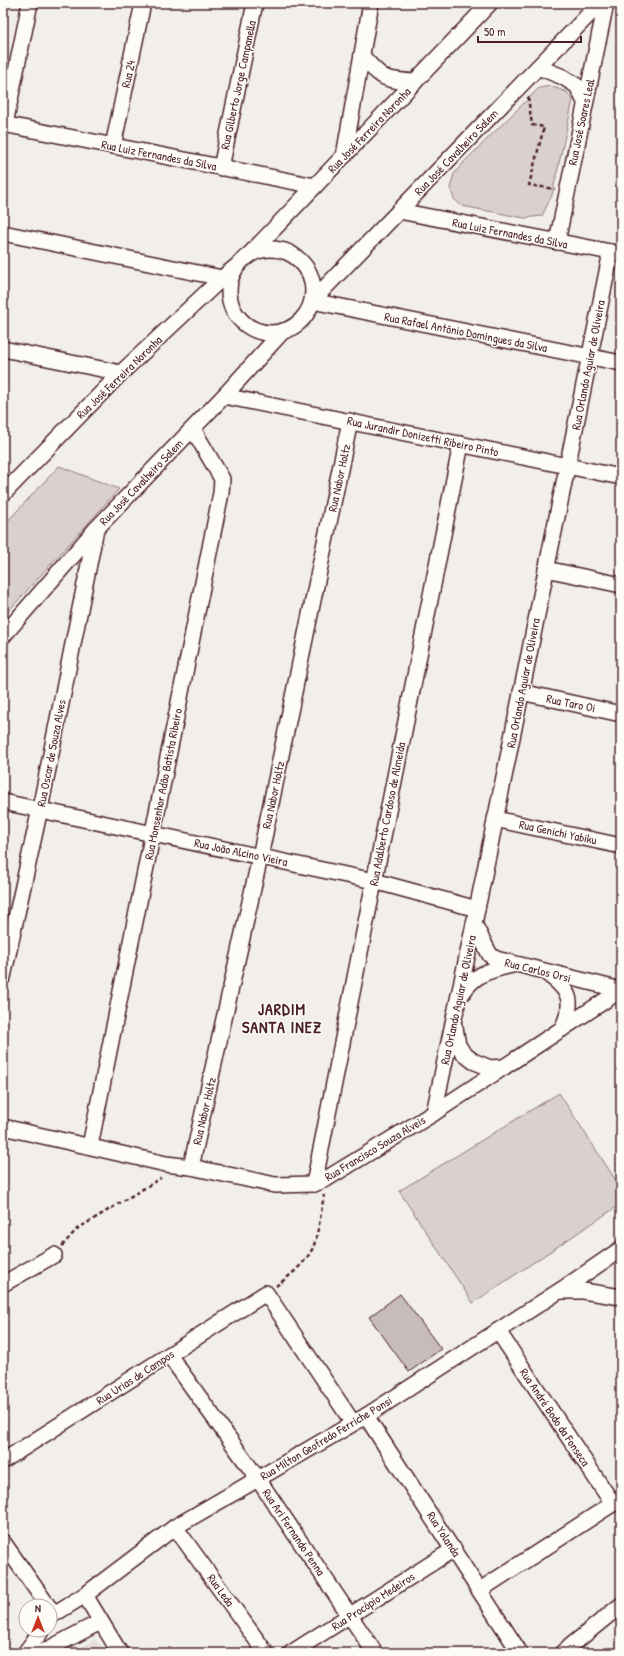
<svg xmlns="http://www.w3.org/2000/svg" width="624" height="1656" font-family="'Patrick Hand',sans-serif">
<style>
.built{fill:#e5dfdd}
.green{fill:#d9d0cf;stroke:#92787d}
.building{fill:#c8bbbb;stroke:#4a1f2b}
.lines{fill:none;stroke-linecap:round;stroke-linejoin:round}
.street-casing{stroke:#4a1f2b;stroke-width:18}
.path{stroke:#4a1f2b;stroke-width:2.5;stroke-dasharray:4 3;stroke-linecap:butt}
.street{stroke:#fdfcf7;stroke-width:15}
.labels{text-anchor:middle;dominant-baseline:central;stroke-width:3;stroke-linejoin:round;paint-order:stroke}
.street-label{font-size:12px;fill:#4a1f2b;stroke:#fdfcf7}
.district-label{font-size:16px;font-weight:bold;letter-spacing:1px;fill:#4a1f2b;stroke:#fdfcf7}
</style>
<rect width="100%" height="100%" fill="#f2efeb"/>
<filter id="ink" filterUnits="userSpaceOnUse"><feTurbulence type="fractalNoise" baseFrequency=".025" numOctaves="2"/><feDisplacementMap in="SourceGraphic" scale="8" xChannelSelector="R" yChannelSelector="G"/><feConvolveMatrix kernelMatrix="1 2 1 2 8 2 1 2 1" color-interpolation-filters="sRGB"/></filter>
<g filter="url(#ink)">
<path class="built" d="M95 1639 106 1653H72Z"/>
<g class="green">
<path d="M550 86 567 92 573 100 552 195 542 216 524 218 462 206 454 199 450 188 454 174 465 161 539 88Z"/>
<path d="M59 466 119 489 3 617V526Z"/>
<path d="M559 1093 621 1188V1204L473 1303 399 1191Z"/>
</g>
<path class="building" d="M400 1294 441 1349 409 1372 369 1317Z"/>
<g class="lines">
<g class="street-casing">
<g id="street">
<path d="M362 56C383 80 384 80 415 82"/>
<path d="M538 67 563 77 577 86 585 102"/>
<path d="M3 124 315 186"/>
<path d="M5 124 30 3"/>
<path d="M113 146 143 3"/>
<path d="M344 156 371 3"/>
<path d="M221 168 255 3"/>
<path d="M399 211 621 254"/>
<path d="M3 233 222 278"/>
<path d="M557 242 606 3"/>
<circle cx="271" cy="291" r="42"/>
<path d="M247 257 490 3"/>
<path d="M312 301 600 3"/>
<path d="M312 301 621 363"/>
<path d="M3 349 121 373"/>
<path d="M224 396 621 477"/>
<path d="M3 494 121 373 222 278 238 265"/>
<path d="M546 569 621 585"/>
<path d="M3 636 96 529 224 396 283 331"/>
<path d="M521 692 621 714"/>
<path d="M3 802 374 881 477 909"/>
<path d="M495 819 621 846"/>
<path d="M474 924 490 955 496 959 621 990"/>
<path d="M546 973C571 991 575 1001 562 1029"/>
<path d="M3 977 40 809 96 529"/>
<path d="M461 995C475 973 488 971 512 965"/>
<path d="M455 1028 458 1045 463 1053 473 1061 490 1068 504 1067"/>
<path d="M434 1113 474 924 611 252"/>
<path d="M3 1127 166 1164 191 1167 275 1185 314 1184 326 1179 434 1113 621 990"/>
<path d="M90 1146 221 493 222 479 193 429"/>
<path d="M191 1167 260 857 350 421"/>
<path d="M314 1184 461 444"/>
<path d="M3 1284 54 1255"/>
<path d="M560 1291H583L621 1297"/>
<path d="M498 1331 613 1504"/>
<path d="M169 1355 258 1479 375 1653"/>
<path d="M366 1416 520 1653"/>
<path d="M3 1461 266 1293 353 1423"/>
<path d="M175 1527 266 1653"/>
<path d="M3 1542 48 1606"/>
<path d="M480 1590 620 1499"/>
<path d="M85 1595 175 1527 366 1416 567 1286 621 1249"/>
<path d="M50 1608 54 1614 85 1595 120 1653"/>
<path d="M25 1653 42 1630"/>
<path d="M41 1653 100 1622"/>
<path d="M291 1653 454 1549"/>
<path d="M562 1653 621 1605"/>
</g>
</g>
<g class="path">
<path d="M528 97 532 125 544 127 529 185 555 189"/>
<path d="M62 1246 77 1229 161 1178"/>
<path d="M276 1286C289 1277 309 1260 314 1245 319 1229 321 1212 324 1195"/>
</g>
<use href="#street" class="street"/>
</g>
</g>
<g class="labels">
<g class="street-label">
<text transform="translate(128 74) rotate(-78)">Rua 24</text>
<text transform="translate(238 85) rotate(-78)">Rua Gilberto Jorge Campanella</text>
<text transform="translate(581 122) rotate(-78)">Rua José Soares Leal</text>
<text transform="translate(369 130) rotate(-46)">Rua José Ferreira Noronha</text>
<text transform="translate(456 152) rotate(-46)">Rua José Cavalheiro Salem</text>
<text transform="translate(159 155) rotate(11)">Rua Luiz Fernandes da Silva</text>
<text transform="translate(510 233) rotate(11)">Rua Luiz Fernandes da Silva</text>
<text transform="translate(466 332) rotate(11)">Rua Rafael Antônio Domingues da Silva</text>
<text transform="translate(588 365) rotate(-79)">Rua Orlando Aguiar de Oliveira</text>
<text transform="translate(119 377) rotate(-44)">Rua José Ferreira Noronha</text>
<text transform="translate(423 436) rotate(12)">Rua Jurandir Donizetti Ribeiro Pinto</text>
<text transform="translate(339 478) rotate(-78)">Rua Nabor Holtz</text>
<text transform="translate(141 482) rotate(-46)">Rua José Cavalheiro Salem</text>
<text transform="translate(523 683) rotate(-79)">Rua Orlando Aguiar de Oliveira</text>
<text transform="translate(571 703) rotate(12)">Rua Taro Oi</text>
<text transform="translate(51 753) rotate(-79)">Rua Oscar de Souza Alves</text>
<text transform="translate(163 784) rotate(-79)">Rua Monsenhor Adão Batista Ribeiro</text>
<text transform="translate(273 795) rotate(-78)">Rua Nabor Holtz</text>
<text transform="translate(387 814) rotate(-79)">Rua Adalberto Cardoso de Almeida</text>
<text transform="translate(558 832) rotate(12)">Rua Genichi Yabiku</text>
<text transform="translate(241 852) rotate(12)">Rua João Alcino Vieira</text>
<text transform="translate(538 970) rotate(14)">Rua Carlos Orsi</text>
<text transform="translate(458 1000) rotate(-78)">Rua Orlando Aguiar de Oliveira</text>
<text transform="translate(204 1111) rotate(-77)">Rua Nabor Holtz</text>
<text transform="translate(375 1148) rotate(-31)">Rua Francisco Souza Alveis</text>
<text transform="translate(135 1377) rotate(-33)">Rua Urias de Campos</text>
<text transform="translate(555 1417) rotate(56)">Rua André Bodo da Fonseca</text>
<text transform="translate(326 1438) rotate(-31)">Rua Milton Geofredo Ferriche Ponsi</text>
<text transform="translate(294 1532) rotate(56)">Rua Ari Fernando Penna</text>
<text transform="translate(444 1534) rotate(57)">Rua Yolanda</text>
<text transform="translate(221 1590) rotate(54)">Rua Leda</text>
<text transform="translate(373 1601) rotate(-33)">Rua Procópio Medeiros</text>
</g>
<g class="district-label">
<text x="282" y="1009">JARDIM<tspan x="282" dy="18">SANTA INEZ</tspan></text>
</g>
</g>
<rect width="624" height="1656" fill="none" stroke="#fdfcf7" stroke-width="16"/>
<rect x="8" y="8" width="608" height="1640" fill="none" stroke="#4a1f2b" stroke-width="1.5" filter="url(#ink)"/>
<g transform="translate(38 1618)"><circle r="19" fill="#fdfcf7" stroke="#b5a4a5"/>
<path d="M0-3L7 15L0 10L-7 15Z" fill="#c8321e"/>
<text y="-6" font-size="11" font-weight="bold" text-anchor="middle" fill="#4a1f2b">N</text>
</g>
<path d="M478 36v6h103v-6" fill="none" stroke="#4a1f2b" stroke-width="2"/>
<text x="484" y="36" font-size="12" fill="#4a1f2b" stroke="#fdfcf7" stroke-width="3" paint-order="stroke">50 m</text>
</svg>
